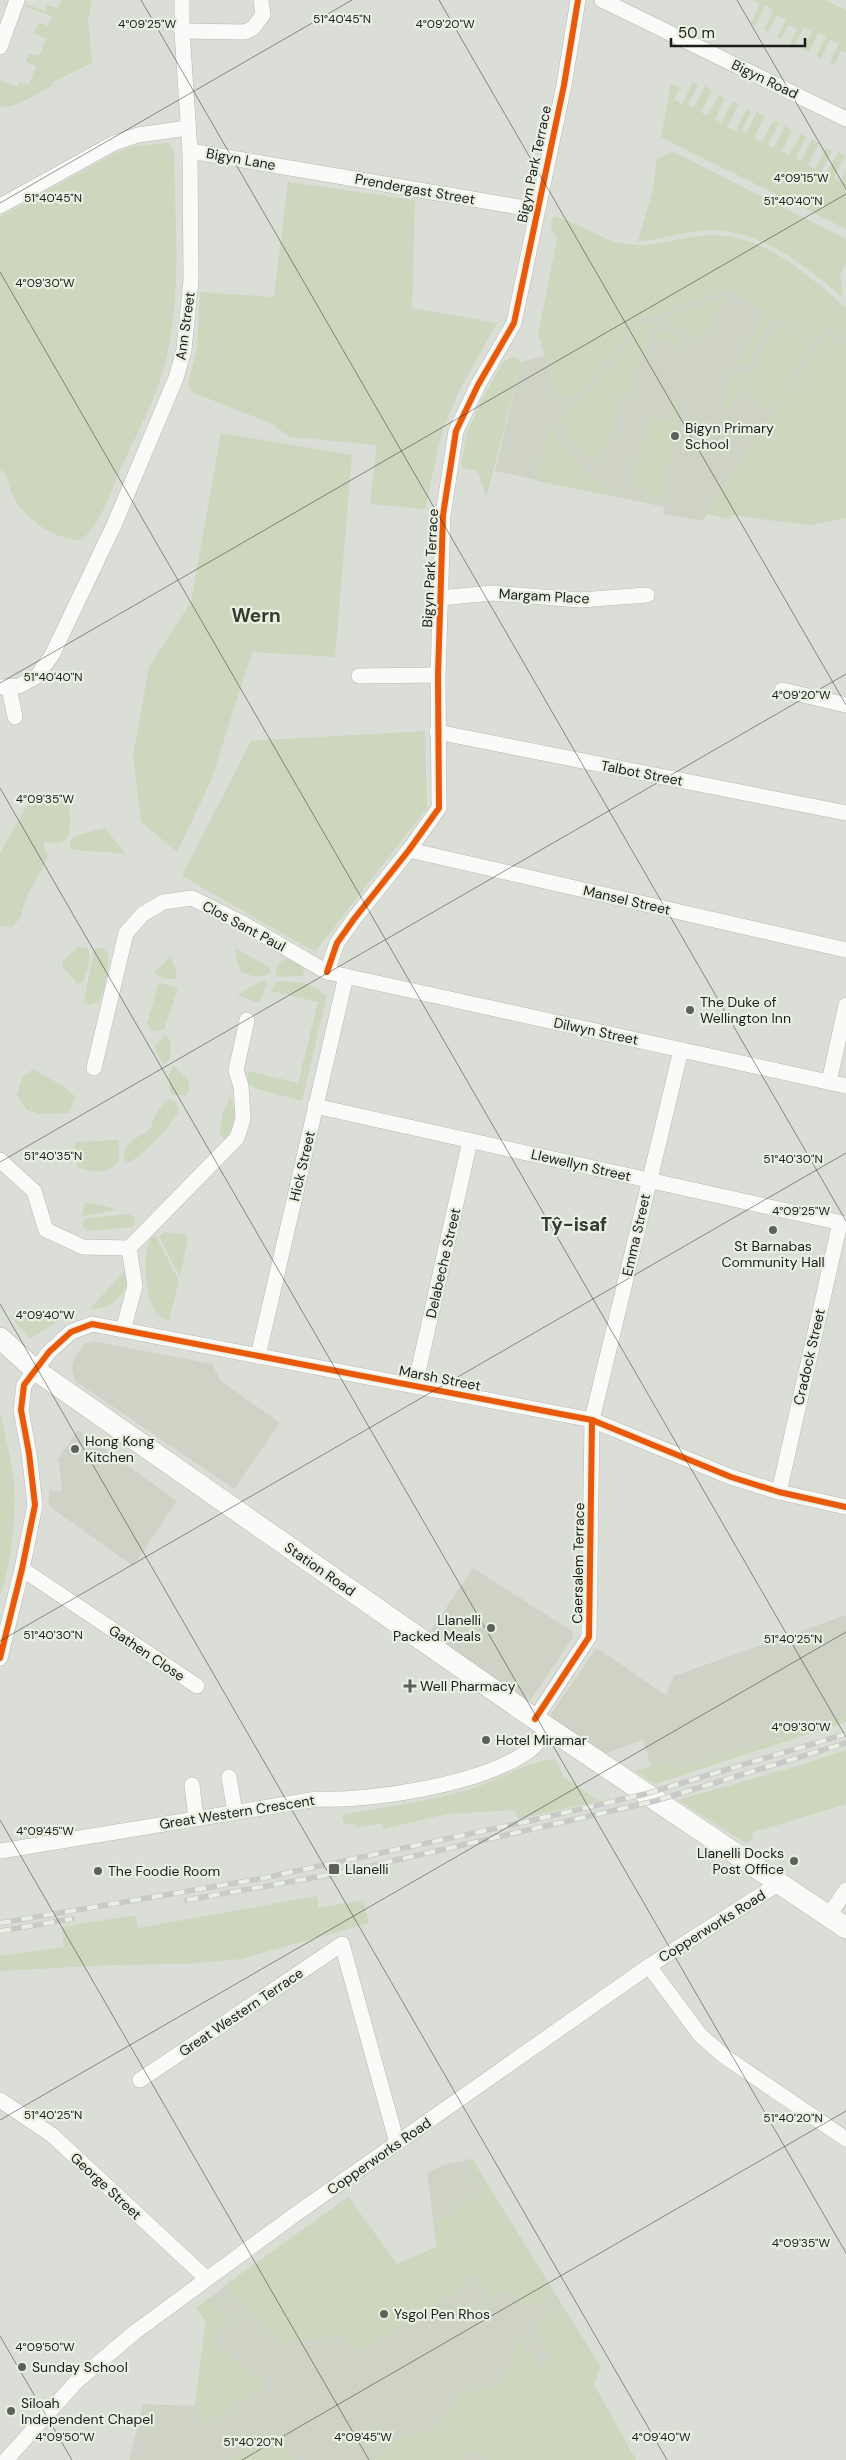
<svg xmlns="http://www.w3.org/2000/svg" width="846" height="2460" font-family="'DM Sans',sans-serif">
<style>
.built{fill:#cfd3c6}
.green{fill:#ccd7bd}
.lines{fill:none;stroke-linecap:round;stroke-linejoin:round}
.street-casing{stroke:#b7b9b4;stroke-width:16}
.secondary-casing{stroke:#b7b9b4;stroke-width:22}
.street{stroke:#fafaf9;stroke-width:15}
.secondary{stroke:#fafaf9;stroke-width:21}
.rail-casing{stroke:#c9cac8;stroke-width:5.5}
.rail{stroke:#e9efe1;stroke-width:4;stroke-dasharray:11;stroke-linecap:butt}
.cycleway-casing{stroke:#e9efe1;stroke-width:9}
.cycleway{stroke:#e8590c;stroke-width:6}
.ticks{fill:none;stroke:#1b1d18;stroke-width:1;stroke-opacity:0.45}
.poi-dot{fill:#5e615b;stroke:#e9efe1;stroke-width:2}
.labels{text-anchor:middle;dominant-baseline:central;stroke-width:4.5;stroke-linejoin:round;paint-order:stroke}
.street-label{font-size:14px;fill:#1b1d18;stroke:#e9efe1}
.poi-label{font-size:14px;fill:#1b1d18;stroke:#e9efe1;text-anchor:start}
.district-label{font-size:19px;font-weight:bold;fill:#353a2f;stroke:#e9efe1}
.ticks-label{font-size:12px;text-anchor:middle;fill:#1b1d18;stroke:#e9efe1;stroke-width:4.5;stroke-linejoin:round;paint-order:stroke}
</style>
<rect width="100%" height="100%" fill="#dbded7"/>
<g class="built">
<path d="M734 276 846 338V518L810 525 731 515 730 519 707 514 703 521 663 514 664 507 495 471 521 362 545 356 559 396 615 322Z"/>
<path d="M93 1341 212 1364 221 1381 280 1423 234 1489 75 1381 72 1369 74 1359 83 1345Z"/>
<path d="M78 1430 177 1501 133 1566 49 1506V1490L62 1491 59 1462 57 1460Z"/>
<path d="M473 1568 572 1631 573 1637 530 1701 432 1636 431 1630Z"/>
<path d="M846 1615V1714L817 1727 683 1769 668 1761 651 1766 643 1740 603 1754 552 1720 551 1714 595 1650 598 1649 666 1695 674 1676Z"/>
<path d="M472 2159 600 2366 594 2385 636 2460H129L143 2404 195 2406 206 2321 196 2308 348 2197 397 2264 437 2247 427 2173 443 2165Z"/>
</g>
<g class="green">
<path d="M61 0H92L88 21 92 63 53 82 52 86C40 92 11 111 0 106V80L17 87 19 82 29 85 36 66 26 62 29 53 39 56 46 38 34 34 39 22 48 26 52 16 24 6 25 4 45 11 47 5 58 8Z"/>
<path d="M752 0H825L846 10V53L841 51 834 65 830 63 838 44 830 40 821 58 816 56 826 37 818 33 809 52 803 49 812 32 804 27 794 46 790 44 797 29 788 25 781 39 777 37 786 19 777 15 768 32 764 30 773 10 765 5 755 26 751 23 760 4Z"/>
<path d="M693 82 698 85 688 105 693 108 705 86 712 90 701 112 707 116 719 95 725 98 715 119 721 123 733 101 739 104 727 127 736 131 746 109 751 112 742 130 746 133 757 112 765 116 754 138 762 142 773 121 779 123 768 145 774 148 785 126 792 130 782 151 789 155 801 134 806 137 796 158 801 161 812 139 819 143 808 165 815 169 826 148 832 151 822 171 826 173 838 152 845 156 834 178 841 181 846 171V229L661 137 671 83 680 88 674 99 682 104Z"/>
<path d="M169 143 174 152C175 221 182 292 166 360 157 397 137 433 121 468 110 492 102 523 81 540 54 540 23 518 12 494 8 485 8 475 0 469V217L115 153 135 146Z"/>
<path d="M674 152 846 239V262L840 274 843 298C804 264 754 224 698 231 678 234 658 239 638 242L653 189 657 158Z"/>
<path d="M288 182 415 200 412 308 497 323 460 389 442 431 425 509 370 504 377 445 290 437 272 424 192 392 188 383 197 349 200 292 274 297Z"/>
<path d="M553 216C582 223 604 244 636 245 657 246 679 238 700 236 759 229 805 272 846 308V338L826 327 816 340 774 316 747 367 739 362 767 311 727 289 641 320 587 384 570 400 559 396 538 335 557 238 551 229Z"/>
<path d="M728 296 701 339 661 319Z"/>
<path d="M654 322 627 398 619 395 606 452C583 472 567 433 559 416L592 388 643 324Z"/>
<path d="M781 323 814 344 771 411 740 389Z"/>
<path d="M659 328 685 340 684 341 686 344 683 347 655 337Z"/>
<path d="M825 334 846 346V518L810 525 731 515 730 519 706 514Z"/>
<path d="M514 356 521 362 486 498 478 472 461 467 466 436 481 401 503 362Z"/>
<path d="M735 370 743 373 731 408 722 405Z"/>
<path d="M674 400 679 405 662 501C618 486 638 467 645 435L642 434V428L655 415 663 421 670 418Z"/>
<path d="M550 422C568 457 586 479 621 498L537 481Z"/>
<path d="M221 433 352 455 335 657 252 652 211 781 177 852 141 822 133 756 149 667 191 602Z"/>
<path d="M425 731 427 808 315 952 182 876 251 741Z"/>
<path d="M68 799C69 810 76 842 58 843 54 844 49 842 46 841L43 843 48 857 26 898 20 918 12 927 0 926V853L27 805Z"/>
<path d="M105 828 126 855C110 849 79 854 70 848V841L74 836Z"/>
<path d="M78 947 88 948C92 959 87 973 82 983H77L62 966 63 961Z"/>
<path d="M101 947 108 953C109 962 105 998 97 1003 96 1003 90 1004 89 1005L84 1001 94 952 96 948Z"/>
<path d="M236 948 270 968 271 972C262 980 250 976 240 971L235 954Z"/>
<path d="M171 956 177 975 175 979H164L154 973Z"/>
<path d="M284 959C294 958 300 964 305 972L303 976 278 977C273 970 278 964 284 959Z"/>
<path d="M261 981H266L267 984 259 1003 237 995Z"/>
<path d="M287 981 308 984 327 995 302 1101 257 1089 247 1083 248 1071 298 1083 318 1002 271 991 276 982Z"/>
<path d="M161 983 178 988 164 1030 154 1032 147 1024 158 984Z"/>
<path d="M164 1036H168L171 1046 170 1060 164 1064 159 1058 155 1046Z"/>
<path d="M174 1066 188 1079 189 1090 187 1095H172C168 1087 167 1073 174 1066Z"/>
<path d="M33 1069C48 1079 65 1084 75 1097L69 1113 40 1114 27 1110 17 1096 22 1078Z"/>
<path d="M230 1096C237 1111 235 1126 225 1140L219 1133 223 1113Z"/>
<path d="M169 1099 175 1101 179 1111C168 1129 148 1151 130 1162L125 1161C119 1141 139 1139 151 1128 154 1115 159 1107 169 1099Z"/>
<path d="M119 1140V1162C105 1174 95 1174 78 1167L75 1159V1142Z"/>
<path d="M85 1202 113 1208 115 1210 82 1216Z"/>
<path d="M129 1214 135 1218V1224L133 1227 87 1231 83 1225 84 1219Z"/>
<path d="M165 1232 187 1235V1243L180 1277 159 1236Z"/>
<path d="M156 1236 179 1281 169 1321C165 1319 159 1317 156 1313 145 1294 142 1259 150 1239Z"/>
<path d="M128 1268C130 1290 116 1307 94 1309L91 1307Z"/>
<path d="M20 1316 60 1320 30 1339 11 1317Z"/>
<path d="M0 1411C5 1434 11 1458 14 1482 17 1518 11 1563 0 1596Z"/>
<path d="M846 1714V1722L655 1784 635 1771 668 1761 683 1769 817 1727Z"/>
<path d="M846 1750V1804L751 1833 754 1837 747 1844 678 1800 797 1766Z"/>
<path d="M555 1759 564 1777 599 1801 518 1819 515 1810 447 1814 384 1829 382 1823 356 1828 355 1823 344 1825 342 1815C384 1807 427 1802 468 1790 497 1781 524 1762 555 1759Z"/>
<path d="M317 1896 319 1908 363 1900 369 1923 241 1959 183 1964 111 1965 0 1971V1956L64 1947 62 1927 135 1915 138 1928Z"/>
<path d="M472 2159 555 2294 533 2305H525L517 2301 508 2288 489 2300 472 2274 461 2280 463 2287 356 2353 344 2336 309 2338 288 2344 279 2341 224 2286 348 2197 397 2264 437 2247 433 2220H440L486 2191 466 2160Z"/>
<path d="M209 2298 229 2320 212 2340 253 2378 257 2374 264 2386 205 2423 200 2414 194 2411 206 2321 196 2308Z"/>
<path d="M562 2306 600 2366 594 2385 636 2460H484L486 2459 482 2452 478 2454 476 2451 461 2460H378L377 2457C383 2452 388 2445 395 2442 409 2433 427 2437 440 2424 449 2416 448 2401 459 2395 467 2390 476 2392 485 2390 503 2386 518 2359 516 2342L521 2339 538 2367 553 2359C536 2328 526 2328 562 2306Z"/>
<path d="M276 2432 293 2460H231Z"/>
</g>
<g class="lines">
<g class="street-casing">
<g id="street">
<path d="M602 0 846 119"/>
<path d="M182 31 245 32 253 28 263 15 261 0"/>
<path d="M0 47 17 0"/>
<path d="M190 151 537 210"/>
<path d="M0 206 114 143 138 135 188 128"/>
<path d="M440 598 492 593 580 600 647 595"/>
<path d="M359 676 438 675"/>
<path d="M0 687 19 686 37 676 52 655 114 525 176 378 184 350 191 280 190 151 182 31V0"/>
<path d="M9 688 15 717"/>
<path d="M782 690 846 705"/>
<path d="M437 732 846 813"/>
<path d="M409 850 846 950"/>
<path d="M327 972 337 943 354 919 409 850 439 808 438 675 443 515 456 431 478 385 514 323 564 85 578 0"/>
<path d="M94 1068 126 933 143 914 163 902 192 898 246 925 327 972 846 1086"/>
<path d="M829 1082 846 1005"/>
<path d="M315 1106 846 1224"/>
<path d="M0 1160 34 1191 46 1230 83 1247 129 1248 237 1138 243 1119 241 1086 236 1070 247 1020"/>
<path d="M123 1330 135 1286 129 1248"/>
<path d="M258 1356 346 976"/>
<path d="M415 1386 470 1141"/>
<path d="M779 1492 840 1223"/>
<path d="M22 1569 197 1686"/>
<path d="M0 1658 22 1569 35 1505 29 1453 21 1410 24 1385 49 1352 71 1332 92 1324 592 1420 731 1477 779 1492 846 1507"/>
<path d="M535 1719 589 1637 592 1420 681 1050"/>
<path d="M229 1777 235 1812"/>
<path d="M192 1785 196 1818"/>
<path d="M0 1851 317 1799C374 1801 486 1784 531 1749 538 1744 543 1735 548 1728"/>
<path d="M828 1917 846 1890"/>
<path d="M649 1966 700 2035 724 2056 846 2139"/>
<path d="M140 2080 342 1944 397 2143"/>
<path d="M0 2100 52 2135 207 2279"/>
<path d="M6 2460 77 2381 135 2332 293 2216 649 1966 778 1884"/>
</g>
</g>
<g class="secondary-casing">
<path id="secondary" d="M0 1338 34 1369 535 1719 846 1928"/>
</g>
<use href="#street" class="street"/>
<use href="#secondary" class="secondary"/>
<g class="rail-casing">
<g id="rail">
<path d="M187 1900 340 1873 655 1801 846 1743"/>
<path d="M0 1923 259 1879 525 1822 645 1794 846 1734"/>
<path d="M0 1931 72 1919"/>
</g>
</g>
<use href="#rail" class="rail"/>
<g class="cycleway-casing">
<g id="cycleway">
<path d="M327 972 337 943 354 919 409 850 439 808 438 675 443 515 456 431 478 385 514 323 564 85 578 0"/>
<path d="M0 1658 22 1569 35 1505 29 1453 21 1410 24 1385 49 1352 71 1332 92 1324 592 1420 731 1477 779 1492 846 1507"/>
<path d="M535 1719 589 1637 592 1420"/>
</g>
</g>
<use href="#cycleway" class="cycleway"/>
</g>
<path class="ticks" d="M141 0 846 1221M439 0 846 705M737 0 846 189M0 203 352 0M0 272 846 1737M0 683 846 194M0 788 846 2253M0 1162 846 674M0 1304 667 2460M0 1641 846 1153M0 1820 369 2460M0 2120 846 1632M0 2336 72 2460M242 2460 846 2111"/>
<g class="poi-dot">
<circle cx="675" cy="436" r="5"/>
<circle cx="690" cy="1010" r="5"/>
<circle cx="773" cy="1230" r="5"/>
<circle cx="75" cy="1449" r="5"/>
<circle cx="491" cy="1628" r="5"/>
<path d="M407.5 1678.5h5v5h5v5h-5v5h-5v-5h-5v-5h5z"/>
<circle cx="486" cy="1740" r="5"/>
<circle cx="794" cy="1861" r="5"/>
<rect x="328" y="1863" width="12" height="12" rx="2.5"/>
<circle cx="98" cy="1871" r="5"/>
<circle cx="384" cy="2314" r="5"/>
<circle cx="22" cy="2367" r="5"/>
<circle cx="11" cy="2411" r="5"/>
</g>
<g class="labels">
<g class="street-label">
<text transform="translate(765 79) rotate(26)">Bigyn Road</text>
<text transform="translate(241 159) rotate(10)">Bigyn Lane</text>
<text transform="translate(534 164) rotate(-78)">Bigyn Park Terrace</text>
<text transform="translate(415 189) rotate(10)">Prendergast Street</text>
<text transform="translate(185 326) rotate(-82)">Ann Street</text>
<text transform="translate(430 568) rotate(-87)">Bigyn Park Terrace</text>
<text transform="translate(544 596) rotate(3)">Margam Place</text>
<text transform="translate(642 773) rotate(11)">Talbot Street</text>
<text transform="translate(627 900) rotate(13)">Mansel Street</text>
<text transform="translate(244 926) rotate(28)">Clos Sant Paul</text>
<text transform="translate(596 1031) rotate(12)">Dilwyn Street</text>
<text transform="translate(581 1165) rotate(13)">Llewellyn Street</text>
<text transform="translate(302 1166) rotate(-77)">Hick Street</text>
<text transform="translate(636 1235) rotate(-77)">Emma Street</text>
<text transform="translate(443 1263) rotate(-77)">Delabeche Street</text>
<text transform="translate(809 1357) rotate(-77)">Cradock Street</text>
<text transform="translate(440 1378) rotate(11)">Marsh Street</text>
<text transform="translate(578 1563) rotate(-89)">Caersalem Terrace</text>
<text transform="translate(320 1569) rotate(35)">Station Road</text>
<text transform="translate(147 1653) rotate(34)">Gathen Close</text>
<text transform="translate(237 1812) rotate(-9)">Great Western Crescent</text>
<text transform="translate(712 1926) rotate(-32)">Copperworks Road</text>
<text transform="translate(241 2012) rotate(-34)">Great Western Terrace</text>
<text transform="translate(379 2156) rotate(-35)">Copperworks Road</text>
<text transform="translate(106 2186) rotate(43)">George Street</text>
</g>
<g class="poi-label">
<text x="685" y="428">Bigyn Primary<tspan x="685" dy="16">School</tspan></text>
<text x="700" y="1002">The Duke of<tspan x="700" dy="16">Wellington Inn</tspan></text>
<text x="773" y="1246" text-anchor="middle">St Barnabas<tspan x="773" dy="16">Community Hall</tspan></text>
<text x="85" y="1441">Hong Kong<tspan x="85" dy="16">Kitchen</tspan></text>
<text x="481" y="1620" text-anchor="end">Llanelli<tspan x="481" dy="16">Packed Meals</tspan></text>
<text x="420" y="1686">Well Pharmacy</text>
<text x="496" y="1740">Hotel Miramar</text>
<text x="784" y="1853" text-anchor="end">Llanelli Docks<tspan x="784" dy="16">Post Office</tspan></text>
<text x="345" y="1869">Llanelli</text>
<text x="108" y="1871">The Foodie Room</text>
<text x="394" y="2314">Ysgol Pen Rhos</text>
<text x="32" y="2367">Sunday School</text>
<text x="21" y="2403">Siloah<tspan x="21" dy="16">Independent Chapel</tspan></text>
</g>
<g class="district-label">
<text x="256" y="615">Wern</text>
<text x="574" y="1224">Tŷ-isaf</text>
</g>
</g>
<g class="ticks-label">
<text x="342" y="23">51°40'45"N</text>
<text x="147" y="28">4°09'25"W</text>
<text x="445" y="28">4°09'20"W</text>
<text x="801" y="182">4°09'15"W</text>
<text x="53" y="202">51°40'45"N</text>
<text x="793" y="205">51°40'40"N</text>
<text x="45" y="287">4°09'30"W</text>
<text x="53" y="681">51°40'40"N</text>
<text x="801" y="699">4°09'20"W</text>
<text x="45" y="803">4°09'35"W</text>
<text x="53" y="1160">51°40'35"N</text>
<text x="793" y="1163">51°40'30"N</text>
<text x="801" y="1215">4°09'25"W</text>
<text x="45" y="1319">4°09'40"W</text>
<text x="53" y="1639">51°40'30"N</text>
<text x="793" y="1643">51°40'25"N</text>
<text x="801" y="1731">4°09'30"W</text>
<text x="45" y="1835">4°09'45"W</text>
<text x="53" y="2119">51°40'25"N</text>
<text x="793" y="2122">51°40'20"N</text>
<text x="801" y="2247">4°09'35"W</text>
<text x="45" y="2351">4°09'50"W</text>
<text x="65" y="2441">4°09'50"W</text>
<text x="363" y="2441">4°09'45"W</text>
<text x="661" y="2441">4°09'40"W</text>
<text x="253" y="2446">51°40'20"N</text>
</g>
<path d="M671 38v8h134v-8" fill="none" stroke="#1b1d18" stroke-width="2.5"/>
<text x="678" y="38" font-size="15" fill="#1b1d18" stroke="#e9efe1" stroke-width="4" paint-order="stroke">50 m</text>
</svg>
